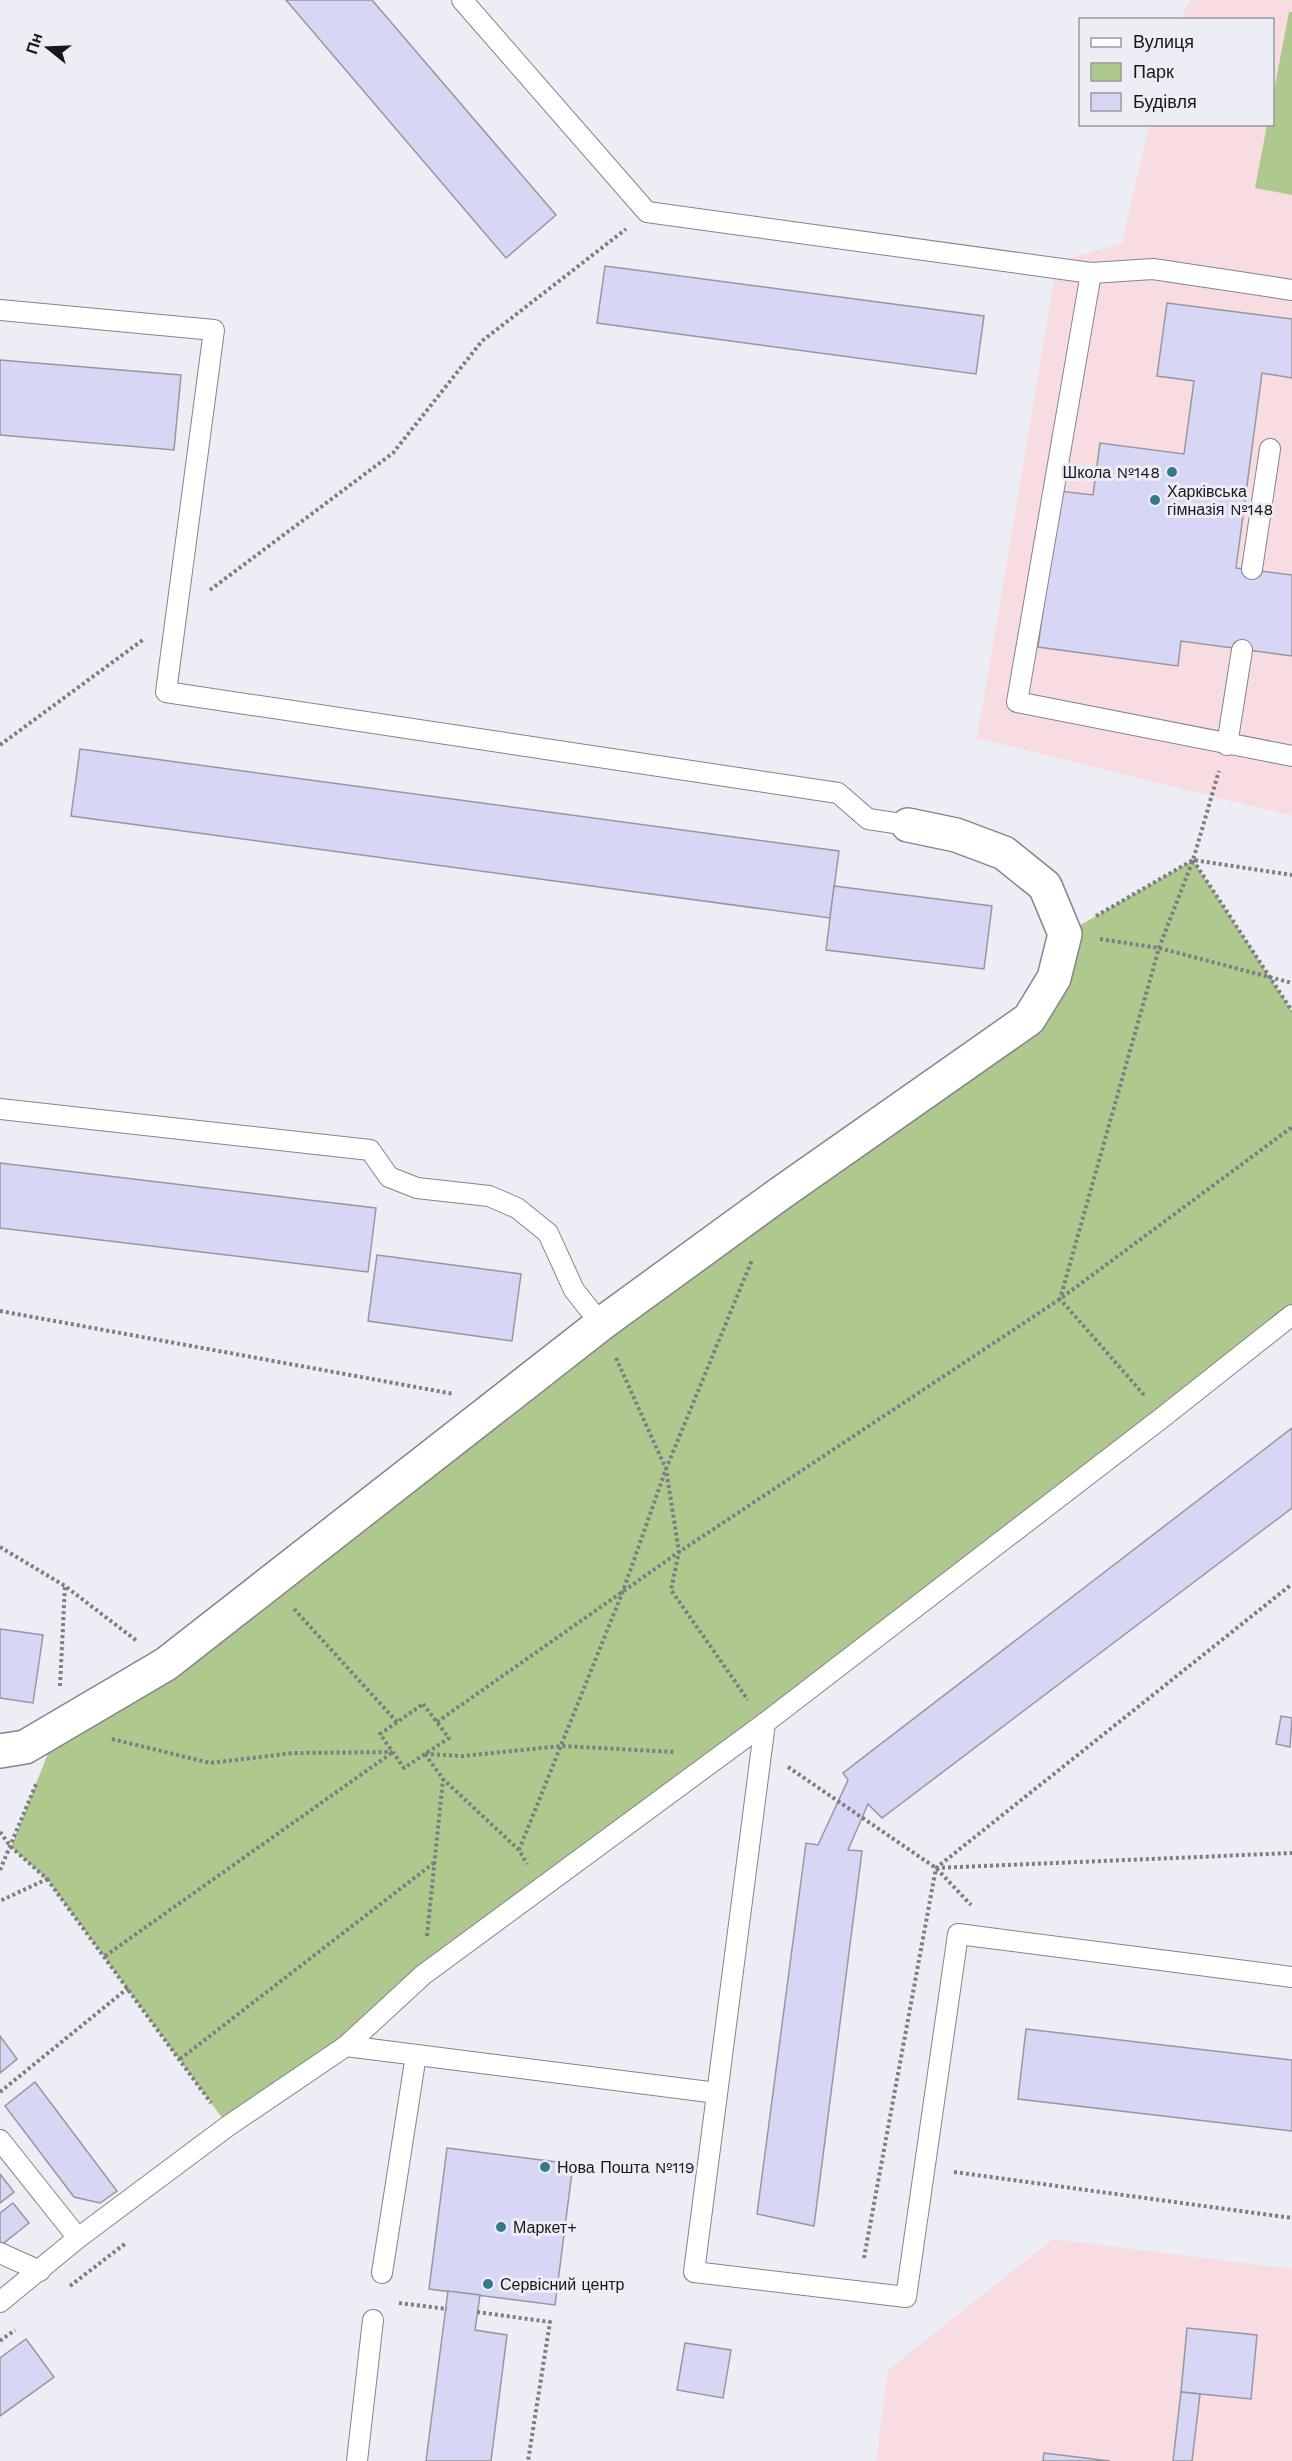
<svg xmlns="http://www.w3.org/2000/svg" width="1292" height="2461" font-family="'Work Sans',sans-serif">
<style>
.education{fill:#f7dce1}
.green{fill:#afc88e}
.building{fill:#d7d6f5;stroke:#97979f;stroke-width:1.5}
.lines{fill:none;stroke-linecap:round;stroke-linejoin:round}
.service-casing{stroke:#84848c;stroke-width:22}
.minor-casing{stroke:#84848c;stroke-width:36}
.path{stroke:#7d7d83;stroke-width:4;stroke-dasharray:3 3;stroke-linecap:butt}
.service{stroke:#fff;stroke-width:20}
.minor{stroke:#fff;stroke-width:33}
.poi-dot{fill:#36798a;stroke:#ededf6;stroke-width:2}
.labels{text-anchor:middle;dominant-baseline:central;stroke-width:6;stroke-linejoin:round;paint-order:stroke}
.poi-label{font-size:16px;fill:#18181b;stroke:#ededf6;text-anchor:start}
</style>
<rect width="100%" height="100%" fill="#ededf6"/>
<g class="education">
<path d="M1190 0H1292V816L977 738 1057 262 1122 243 1149 125 1272 124V20L1181 19Z"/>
<path d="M1053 2239 1292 2269V2461H876L888 2370Z"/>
</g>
<g class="green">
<path d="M1289 12H1292V195L1255 188 1267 125 1272 124 1273 96Z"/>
<path d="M1193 860 1292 1011V1315L228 2126 47 1879 11 1847 58 1728 1029 1019 1065 934Z"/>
</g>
<g class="building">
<path d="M286 0H372L556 215 506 258Z"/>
<path d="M605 266 984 316 976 374 597 323Z"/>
<path d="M1167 303 1292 319V378L1262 373 1236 568 1292 575V656L1181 641 1178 666 1038 647 1059 491 1093 495 1100 443 1184 454 1194 381 1157 376Z"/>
<path d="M0 360 181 375 174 450 0 435Z"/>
<path d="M80 749 839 851 830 918 71 816Z"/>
<path d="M834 886 992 906 984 969 826 950Z"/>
<path d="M0 1163 376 1208 368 1272 0 1228Z"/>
<path d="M377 1255 521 1274 512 1341 368 1321Z"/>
<path d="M1292 1428V1508L882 1818 868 1804 848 1850 862 1851 814 2226 757 2214 806 1843 818 1845 848 1780 843 1773Z"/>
<path d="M0 1629 43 1635 33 1703 0 1698Z"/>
<path d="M1281 1716 1292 1718 1290 1747 1276 1744Z"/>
<path d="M1026 2029 1292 2060V2131L1018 2099Z"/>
<path d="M0 2036 17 2059 0 2073Z"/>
<path d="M35 2082 117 2191 100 2203 74 2197 5 2106Z"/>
<path d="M447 2148 573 2164 555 2305 429 2289Z"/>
<path d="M0 2174 14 2192 0 2203Z"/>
<path d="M13 2203 29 2223 0 2246V2213Z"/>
<path d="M448 2291 480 2295 475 2330 507 2335 491 2461H426Z"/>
<path d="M1187 2328 1257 2335 1251 2399 1181 2392Z"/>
<path d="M26 2339 54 2377 0 2416V2358Z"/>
<path d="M685 2343 731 2350 723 2398 677 2390Z"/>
<path d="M1181 2392 1200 2394 1192 2461H1173Z"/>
<path d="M1044 2453 1110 2461H1043Z"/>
</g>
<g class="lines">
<g class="service-casing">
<g id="service">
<path d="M462 0 647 212 1091 273"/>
<path d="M1292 290 1153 269 1091 273 1017 702 1292 756"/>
<path d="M0 310 214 330 166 692 838 793 868 819 908 825"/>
<path d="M1252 569 1270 449"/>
<path d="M1227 745 1242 650"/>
<path d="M0 1109 370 1150 389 1177 417 1188 489 1196 517 1208 548 1233 574 1290 601 1324"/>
<path d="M765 1723 694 2272 906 2297 958 1934 1292 1977"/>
<path d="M346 2046 717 2093"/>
<path d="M0 2140 78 2238"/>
<path d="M0 2253 40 2271"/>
<path d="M382 2273 416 2055"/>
<path d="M0 2302 78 2238 228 2126 346 2046 423 1975 765 1723 1163 1417 1292 1315"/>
<path d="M357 2461 373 2320"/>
</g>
</g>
<g class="minor-casing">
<path id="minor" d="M0 1751 25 1747 166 1664 601 1324 778 1195 1029 1019 1054 978 1065 934 1045 886 1004 853 956 835 908 825"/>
</g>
<g class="path">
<path d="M210 590 393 453 482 341 626 229"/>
<path d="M0 745 144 639"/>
<path d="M1193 860 1292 1011"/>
<path d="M1096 916 1193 860 1292 875"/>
<path d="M1100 939 1159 948 1292 983"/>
<path d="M0 1311 454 1394"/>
<path d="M616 1358 666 1469 679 1552 671 1590 748 1700"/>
<path d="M1144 1395 1060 1299 1159 948 1193 860 1219 771"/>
<path d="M0 1547 65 1586 137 1641"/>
<path d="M294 1609 397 1722"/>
<path d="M60 1686 65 1586"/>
<path d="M423 1704 449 1738 404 1768 380 1734Z"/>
<path d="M437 1722 679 1552 1060 1299 1292 1127"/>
<path d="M112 1739 210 1763 294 1753 392 1752"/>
<path d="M425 1754 463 1756 562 1746 675 1752"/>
<path d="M425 1754 443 1779 519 1850 527 1864"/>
<path d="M788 1767 936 1868 971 1905"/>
<path d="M0 1832 11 1847 47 1879 0 1901"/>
<path d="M519 1850 623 1591 666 1469 752 1260"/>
<path d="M936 1868 1292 1853"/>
<path d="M0 1870 37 1782"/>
<path d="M47 1879 211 2103"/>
<path d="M427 1936 443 1779"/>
<path d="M105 1956 393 1752"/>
<path d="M180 2059 435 1862"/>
<path d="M0 2092 128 1988"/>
<path d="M954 2172 1292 2218"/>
<path d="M864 2258 936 1868 1292 1584"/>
<path d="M70 2286 126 2243"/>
<path d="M399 2303 447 2309"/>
<path d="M477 2312 550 2322 528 2461"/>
<path d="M0 2341 15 2330"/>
</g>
<use href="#service" class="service"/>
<use href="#minor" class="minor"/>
</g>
<g class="poi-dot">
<circle cx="1172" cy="472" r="6"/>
<circle cx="1155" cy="500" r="6"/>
<circle cx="545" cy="2167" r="6"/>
<circle cx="501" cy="2227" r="6"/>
<circle cx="488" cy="2284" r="6"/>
</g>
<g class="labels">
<g class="poi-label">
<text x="1160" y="472" text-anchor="end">Школа №148</text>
<text x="1167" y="491">Харківська<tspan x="1167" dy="18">гімназія №148</tspan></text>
<text x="557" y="2167">Нова Пошта №119</text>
<text x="513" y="2227">Маркет+</text>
<text x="500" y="2284">Сервісний центр</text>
</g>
</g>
<rect x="1079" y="18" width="195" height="108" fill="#ededf6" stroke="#98989e" stroke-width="1.5"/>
<rect x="1091" y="38" width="30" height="9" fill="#ffffff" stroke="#98989e" stroke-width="1.5"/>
<text x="1133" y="48" font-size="18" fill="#18181b">Вулиця</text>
<rect x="1091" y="63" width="30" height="18" fill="#afc88e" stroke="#98989e" stroke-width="1.5"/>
<text x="1133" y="78" font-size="18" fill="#18181b">Парк</text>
<rect x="1091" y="93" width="30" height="18" fill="#d7d6f5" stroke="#98989e" stroke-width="1.5"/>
<text x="1133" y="108" font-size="18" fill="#18181b">Будівля</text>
<g transform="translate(48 48) rotate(288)" stroke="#ededf6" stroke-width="4.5" paint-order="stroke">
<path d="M0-4.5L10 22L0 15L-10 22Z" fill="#18181b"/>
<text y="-9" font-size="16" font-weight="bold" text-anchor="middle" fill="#18181b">Пн</text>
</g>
</svg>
